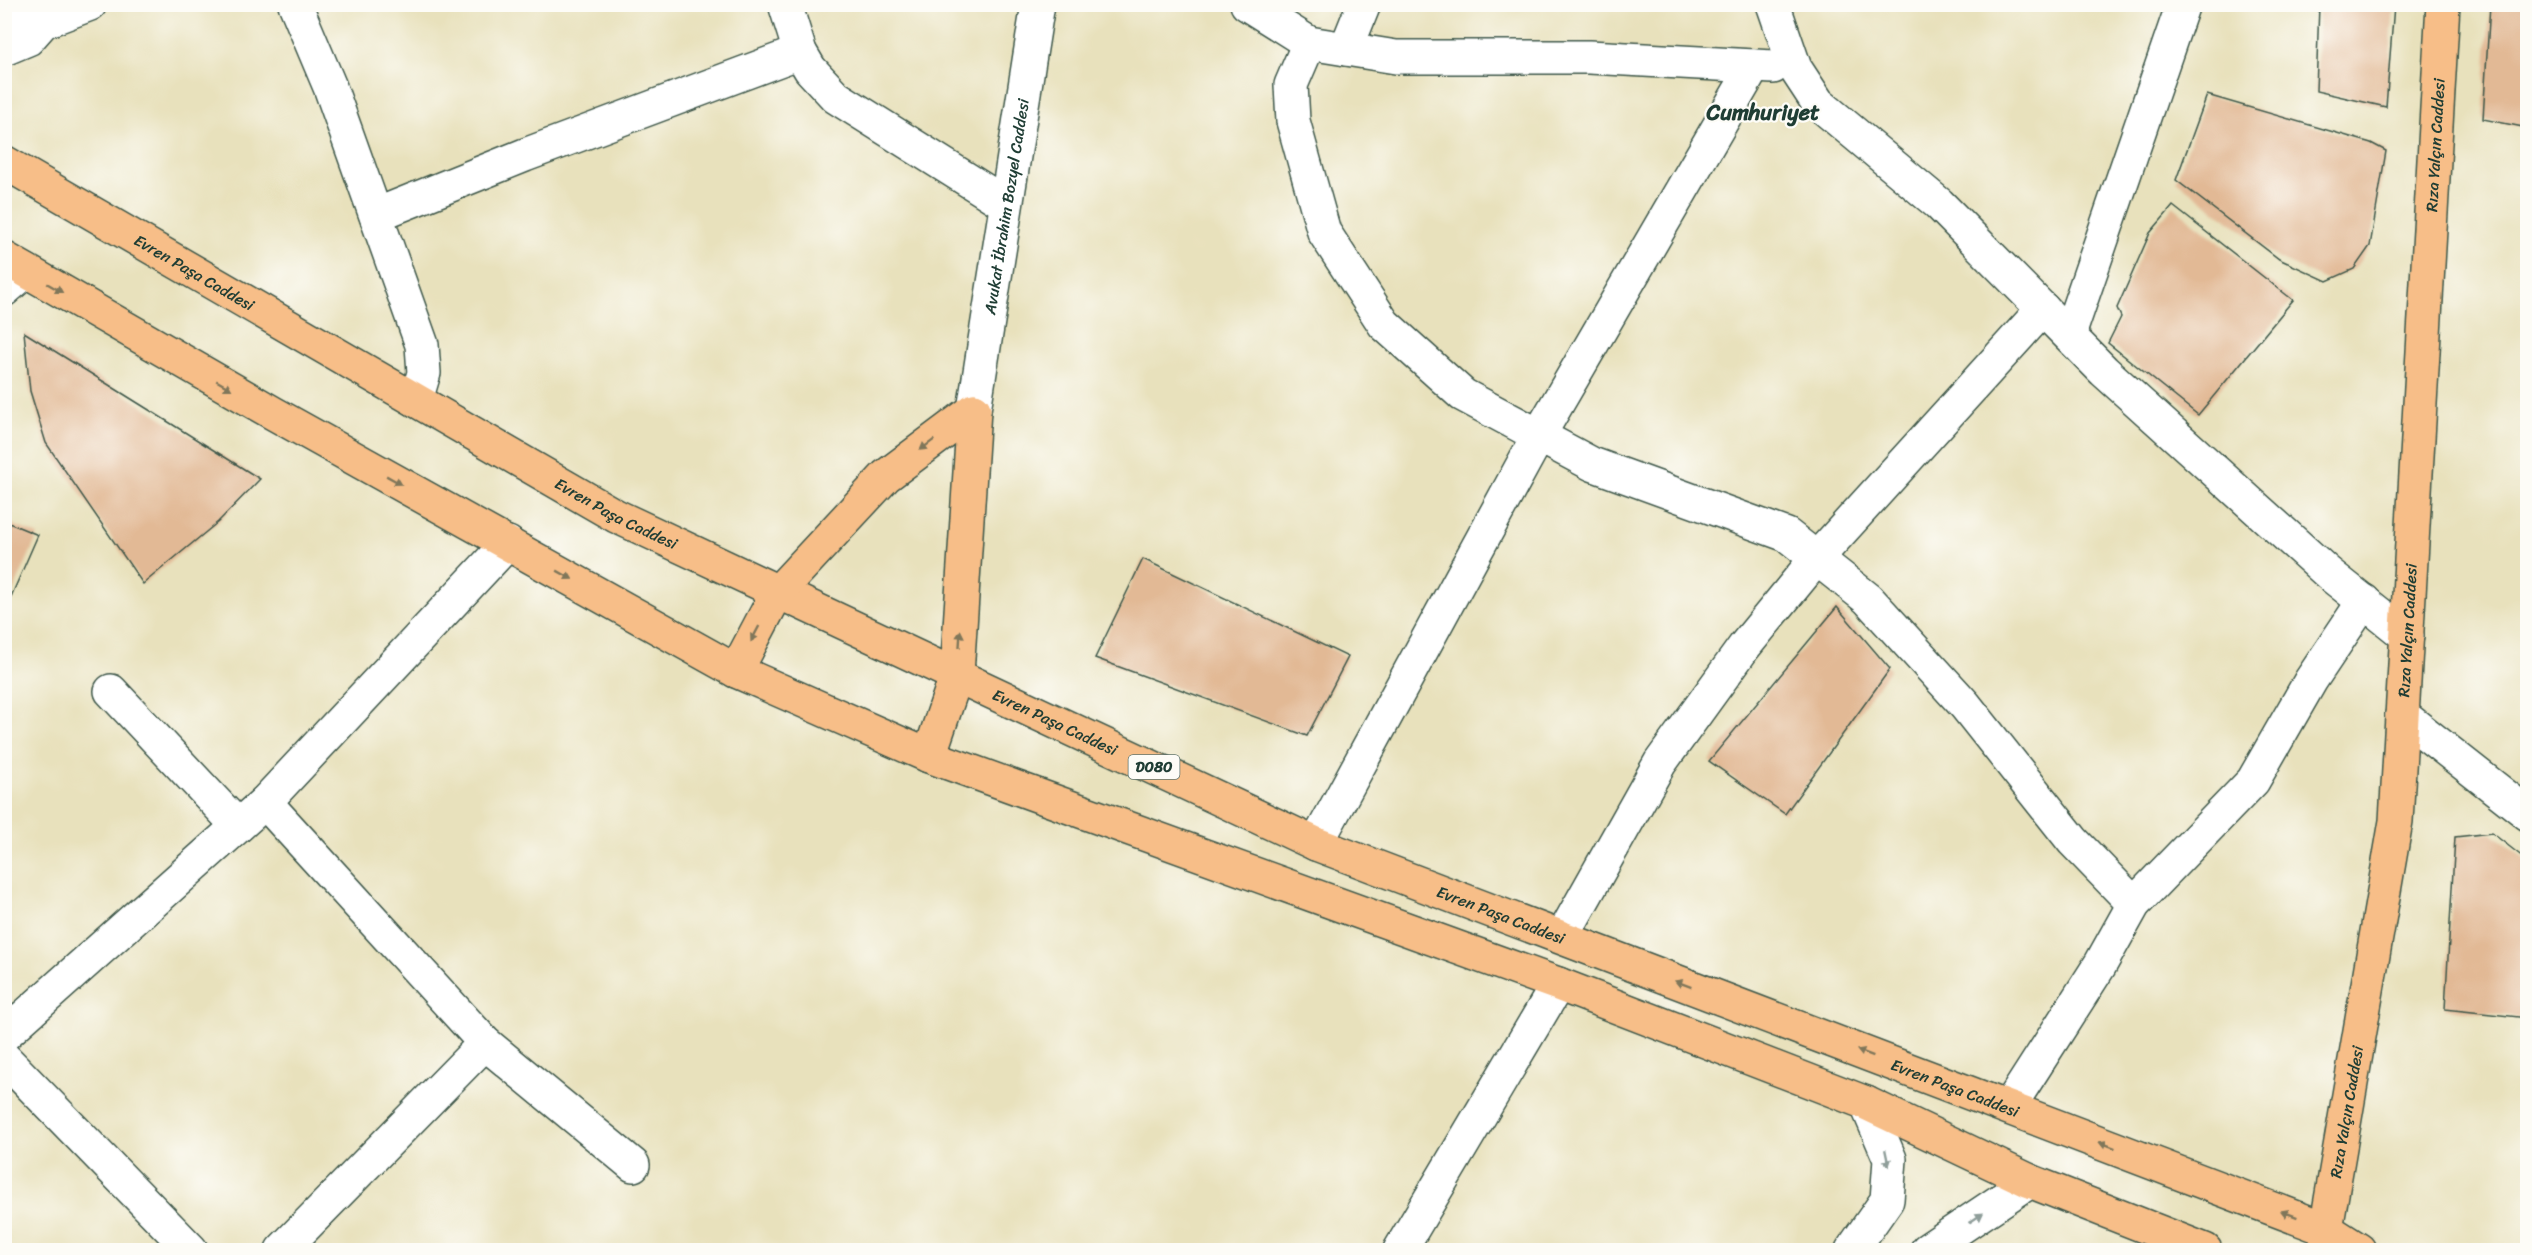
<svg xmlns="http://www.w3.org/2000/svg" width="2532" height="1255" font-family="Sriracha,sans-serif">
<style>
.building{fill:#e2b995}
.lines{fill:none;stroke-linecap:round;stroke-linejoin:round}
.minor-casing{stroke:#3d5648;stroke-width:36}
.major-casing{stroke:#3d5648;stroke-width:36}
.highway-casing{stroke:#3d5648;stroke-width:36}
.minor{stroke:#fff;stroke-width:33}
.major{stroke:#f7be88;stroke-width:33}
.highway{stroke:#f7be88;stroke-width:33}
.oneway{fill:#80775a}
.oneway2{fill:#8f9e9a}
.labels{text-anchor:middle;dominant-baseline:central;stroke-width:4.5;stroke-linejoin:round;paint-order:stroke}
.shield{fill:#fdfcf7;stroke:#62766e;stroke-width:1.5}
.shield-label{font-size:15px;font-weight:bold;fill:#1f3d34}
.street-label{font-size:16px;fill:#1f3d34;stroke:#fdfcf7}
.district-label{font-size:22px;font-weight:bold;fill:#1f3d34;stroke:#fdfcf7}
</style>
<rect width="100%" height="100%" fill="#fdfcf7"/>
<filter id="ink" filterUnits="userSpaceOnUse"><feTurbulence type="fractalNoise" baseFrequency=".0167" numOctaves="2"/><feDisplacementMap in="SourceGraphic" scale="12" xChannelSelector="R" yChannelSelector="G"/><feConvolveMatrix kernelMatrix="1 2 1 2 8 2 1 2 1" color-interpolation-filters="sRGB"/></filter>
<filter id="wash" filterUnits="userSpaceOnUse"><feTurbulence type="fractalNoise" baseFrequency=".008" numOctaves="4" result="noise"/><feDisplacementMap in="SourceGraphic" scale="24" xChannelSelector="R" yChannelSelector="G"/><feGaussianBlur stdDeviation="1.35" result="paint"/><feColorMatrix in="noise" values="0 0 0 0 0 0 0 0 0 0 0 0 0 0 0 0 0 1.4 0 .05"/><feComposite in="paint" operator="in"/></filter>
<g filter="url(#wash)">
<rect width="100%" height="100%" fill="#e8e1bc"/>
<g id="blocks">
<g class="building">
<path d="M2490 4H2528V128L2483 119Z"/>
<path d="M2319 5H2394L2386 107 2316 91Z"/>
<path d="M2207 95 2371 143 2386 151 2370 246 2354 269 2327 281 2279 259 2176 180Z"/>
<path d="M2173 206 2293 300 2198 415 2108 343 2121 317 2117 308 2150 233Z"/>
<path d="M24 332 260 479 218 522 143 584 46 443 30 391Z"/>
<path d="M4 521 38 535 10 599 4 596Z"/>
<path d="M1143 559 1348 657 1307 736 1095 658Z"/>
<path d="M1837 607 1890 669 1785 814 1709 761Z"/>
<path d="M2492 833 2528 861V1018L2445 1009 2455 837Z"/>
</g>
</g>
</g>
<g filter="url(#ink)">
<use href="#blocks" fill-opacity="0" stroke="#3d5648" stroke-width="1.5"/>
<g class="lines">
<g class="minor-casing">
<g id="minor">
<path d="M295 4 330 87 422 345 424 373 416 400"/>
<path d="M785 4 800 52 810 69 836 97 1006 204"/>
<path d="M1247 4 1309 43 1396 57H1589L1773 67"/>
<path d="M1773 4 1795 68 1818 103 1939 204 2104 371 2328 573 2407 636"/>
<path d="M4 20 19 17 43 22"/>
<path d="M1309 43 1291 85 1293 121 1324 232 1384 324 1463 395 1592 464 1787 535 1868 599 1965 705 2073 841 2134 904"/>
<path d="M4 49 28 39 43 22 90 4"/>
<path d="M1346 49 1364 4"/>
<path d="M376 215 525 155 800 52"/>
<path d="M4 290 26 271"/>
<path d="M2069 335 2183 4"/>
<path id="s1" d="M974 410 1038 4"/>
<path d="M111 691 238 826"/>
<path d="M2402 715 2528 814"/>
<path d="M265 802 485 1043 633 1165"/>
<path d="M1316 844 1539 435 1754 66"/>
<path d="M1562 937 1660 763 1744 647 1816 559 2043 309"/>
<path d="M4 1035 265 802 508 543"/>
<path d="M4 1058 191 1250"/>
<path d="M2009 1107 2100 965 2134 904 2253 781 2311 680 2364 601"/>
<path d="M282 1250 485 1043"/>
<path d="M1400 1250 1558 984"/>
<path d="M1852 1250 1887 1200 1890 1159 1866 1103"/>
<path d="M1927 1250 2030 1181"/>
</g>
</g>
<g class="major-casing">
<g id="major">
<path id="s2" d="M2327 1250 2326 1229 2396 821 2443 4"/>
</g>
</g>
<g class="highway-casing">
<g id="highway">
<path id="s3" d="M4 162 616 516 1316 844 2326 1229 2359 1250"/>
<path d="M4 258 273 413 736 671 929 756 1558 984 1866 1103 2030 1181 2205 1250"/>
<path d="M736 671 777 593 886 476 974 410"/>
<path d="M929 756 957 674 974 410"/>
</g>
</g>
<use href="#minor" class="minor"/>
<use href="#major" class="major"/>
<use href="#highway" class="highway"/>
</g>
<defs><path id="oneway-solid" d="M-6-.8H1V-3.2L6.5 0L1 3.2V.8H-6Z" transform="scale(1.5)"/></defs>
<g class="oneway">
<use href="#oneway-solid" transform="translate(55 288) rotate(30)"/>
<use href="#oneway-solid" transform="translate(224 385) rotate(30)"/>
<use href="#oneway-solid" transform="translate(927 445) rotate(143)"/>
<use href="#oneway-solid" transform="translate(394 480) rotate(29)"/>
<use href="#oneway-solid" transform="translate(565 575) rotate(29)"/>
<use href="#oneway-solid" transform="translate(755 634) rotate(118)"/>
<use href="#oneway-solid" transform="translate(960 639) rotate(-86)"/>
<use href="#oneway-solid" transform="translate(1683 984) rotate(-159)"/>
<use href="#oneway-solid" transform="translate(1865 1053) rotate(-159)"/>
<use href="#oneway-solid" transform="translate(2107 1145) rotate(-159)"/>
<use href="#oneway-solid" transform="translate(2289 1214) rotate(-159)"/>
</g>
<g class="oneway2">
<use href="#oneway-solid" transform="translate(1887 1158) rotate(78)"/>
<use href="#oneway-solid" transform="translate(1976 1218) rotate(-34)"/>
</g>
</g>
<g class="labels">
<rect class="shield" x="1128.5" y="755" width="51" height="24" rx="4.5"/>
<g class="shield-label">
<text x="1154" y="767">D080</text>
</g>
<g class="street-label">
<text stroke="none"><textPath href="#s2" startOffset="1112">Rıza Yalçın Caddesi</textPath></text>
<text stroke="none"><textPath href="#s1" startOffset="206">Avukat İbrahim Bozyel Caddesi</textPath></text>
<text stroke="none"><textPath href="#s3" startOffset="220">Evren Paşa Caddesi</textPath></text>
<text stroke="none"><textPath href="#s3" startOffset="706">Evren Paşa Caddesi</textPath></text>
<text stroke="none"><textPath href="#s2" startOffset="626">Rıza Yalçın Caddesi</textPath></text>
<text stroke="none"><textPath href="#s3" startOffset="1192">Evren Paşa Caddesi</textPath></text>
<text stroke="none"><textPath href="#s3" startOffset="1678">Evren Paşa Caddesi</textPath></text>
<text stroke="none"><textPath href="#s3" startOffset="2164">Evren Paşa Caddesi</textPath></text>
<text stroke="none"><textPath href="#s2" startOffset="140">Rıza Yalçın Caddesi</textPath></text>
</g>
<g class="district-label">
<text x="1763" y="112">Cumhuriyet</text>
</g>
</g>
<rect width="2532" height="1255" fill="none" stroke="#fdfcf7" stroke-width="24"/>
</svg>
